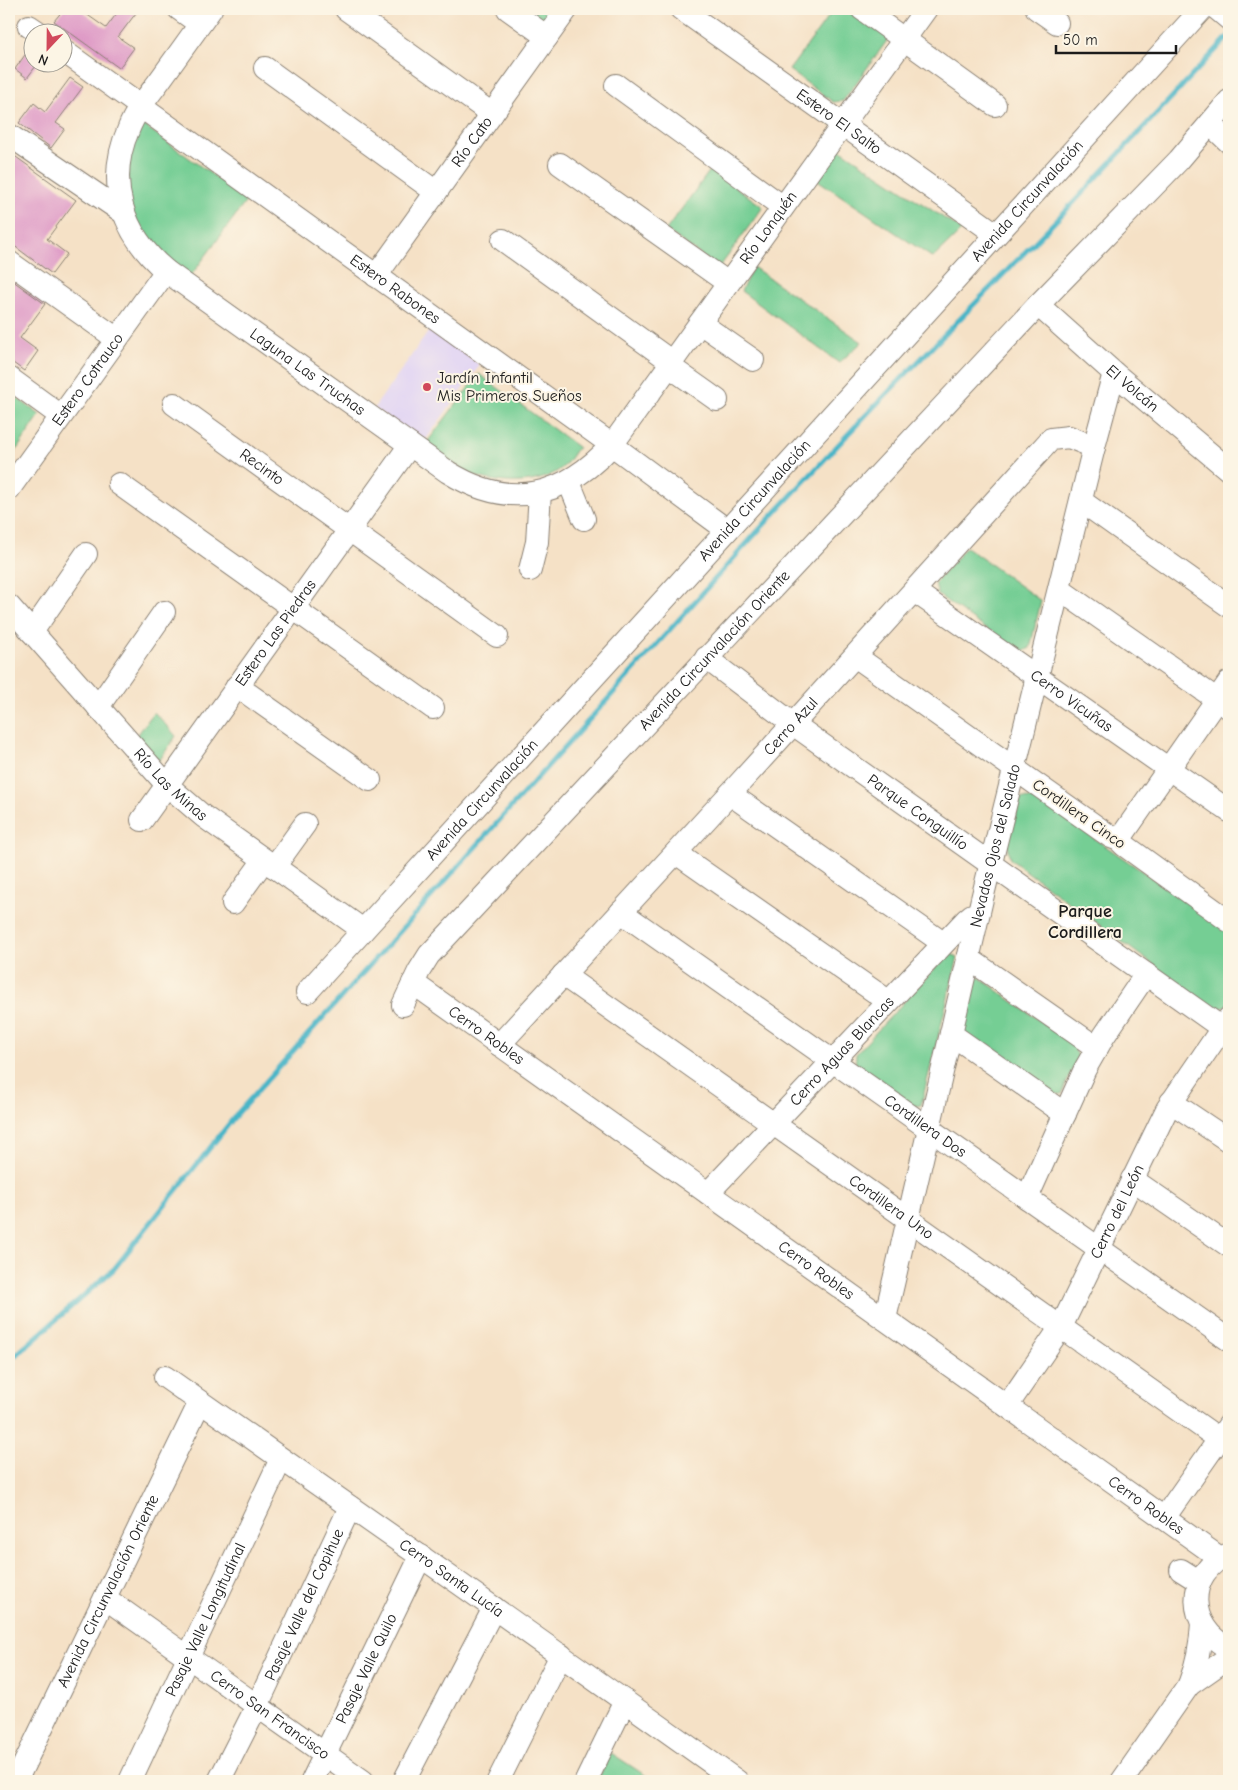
<svg xmlns="http://www.w3.org/2000/svg" width="1238" height="1790" font-family="'Comic Neue',sans-serif">
<style>
.built{fill:#e1d4f4}
.green{fill:#75ce94;stroke:#487558}
.lines{fill:none;stroke-linecap:round;stroke-linejoin:round}
.stream{stroke:#4ab5c7;stroke-width:5}
.building{fill:#de99c6}
.minor-casing{stroke:#887e71;stroke-width:24}
.minor{stroke:#fff;stroke-width:22}
.poi-dot{fill:#d1495b;stroke:#fcf5e5;stroke-width:2}
.labels{text-anchor:middle;dominant-baseline:central;stroke-width:4;stroke-linejoin:round;paint-order:stroke}
.street-label{font-size:16px;fill:#1c1c1c;stroke:#fcf5e5}
.poi-label{font-size:16px;fill:#1c1c1c;stroke:#fcf5e5;text-anchor:start}
.neighbourhood-label{font-size:18px;font-weight:bold;fill:#1c1c1c;stroke:#fcf5e5}
</style>
<rect width="100%" height="100%" fill="#fcf5e5"/>
<filter id="ink" filterUnits="userSpaceOnUse"><feTurbulence type="fractalNoise" baseFrequency=".02" numOctaves="2"/><feDisplacementMap in="SourceGraphic" scale="10" xChannelSelector="R" yChannelSelector="G"/><feConvolveMatrix kernelMatrix="1 2 1 2 8 2 1 2 1" color-interpolation-filters="sRGB"/></filter>
<filter id="wash" filterUnits="userSpaceOnUse"><feTurbulence type="fractalNoise" baseFrequency=".0096" numOctaves="4" result="noise"/><feDisplacementMap in="SourceGraphic" scale="20" xChannelSelector="R" yChannelSelector="G"/><feGaussianBlur stdDeviation="1.12" result="paint"/><feColorMatrix in="noise" values="0 0 0 0 0 0 0 0 0 0 0 0 0 0 0 0 0 1.4 0 .05"/><feComposite in="paint" operator="in"/></filter>
<g filter="url(#wash)">
<rect width="100%" height="100%" fill="#f5e1c6"/>
<path class="built" d="M431 328 480 365 424 442 374 408Z"/>
<g class="green">
<path d="M524 9H555L545 23Z"/>
<path d="M834 9H848L889 38 843 101 833 102 789 70Z"/>
<path d="M141 123 247 200 190 277 156 253 130 212 127 162Z"/>
<path d="M838 148 962 230 933 258 816 179Z"/>
<path d="M711 169 763 207 719 268 666 230Z"/>
<path d="M753 267 862 342 839 363 741 291Z"/>
<path d="M479 374 578 447C573 453 569 461 564 466 537 491 482 484 453 466 443 460 434 452 425 445Z"/>
<path d="M9 392 40 415 9 461Z"/>
<path d="M966 547 1041 601 1030 648 1020 653 938 595 935 583Z"/>
<path d="M154 712 176 736 159 761 136 737Z"/>
<path d="M1021 798 1037 799 1229 931V1004L1220 1009H1213L1010 859 1007 845Z"/>
<path d="M949 953 958 957 921 1105 911 1107 855 1068 856 1054Z"/>
<path d="M979 977 1072 1044 1078 1056 1062 1094H1052L965 1034 960 1026 972 979Z"/>
<path d="M611 1753 654 1781H597Z"/>
</g>
<g class="lines">
<path class="stream" d="M9 1361 114 1269 236 1115 758 531 865 416 1074 202 1229 36"/>
</g>
<g id="blocks">
<g class="building">
<path d="M64 9H79L106 28 120 9H139L118 37 134 48 119 68 54 21Z"/>
<path d="M32 45V62H39L27 78 15 69Z"/>
<path d="M70 78 83 87 56 123 65 129 51 148 19 123 34 103 45 112Z"/>
<path d="M9 152 76 200 47 239 67 254 52 274 9 242Z"/>
<path d="M9 278 45 304 20 338 38 351 24 371 9 360Z"/>
</g>
</g>
</g>
<g filter="url(#ink)">
<use href="#blocks" fill-opacity="0" stroke="#887e71" stroke-width="1"/>
<g class="lines">
<g class="minor-casing">
<g id="minor">
<path d="M179 9 200 24"/>
<path id="s1" d="M211 9C194 33 177 56 160 80 149 95 136 110 129 128 105 182 122 234 166 271L448 472C511 511 564 497 612 445L926 9"/>
<path d="M346 9 492 114"/>
<path d="M508 9 547 37"/>
<path id="s2" d="M681 9 996 234"/>
<path d="M862 9 995 105"/>
<path d="M1037 9 1057 23"/>
<path d="M1217 9 1229 19"/>
<path d="M29 26 38 32"/>
<path id="s3" d="M62 50 612 445 727 530"/>
<path d="M265 68 436 192"/>
<path d="M616 85 783 207"/>
<path d="M1210 124 1229 142"/>
<path d="M9 135 124 213"/>
<path d="M560 164 728 283"/>
<path d="M503 240 672 362"/>
<path d="M9 262 117 339"/>
<path id="s4" d="M376 276 567 9"/>
<path id="s5" d="M1038 305 1114 373 1229 470"/>
<path d="M700 323 753 360"/>
<path d="M669 366 717 400"/>
<path d="M9 378 61 416"/>
<path id="s6" d="M174 404 497 636"/>
<path d="M569 482 584 519"/>
<path d="M119 484 433 708"/>
<path id="s7" d="M9 489 166 271"/>
<path d="M1081 501 1229 606"/>
<path d="M530 570 537 542 540 492"/>
<path d="M1059 589 1229 708"/>
<path id="s8" d="M914 591 1229 811"/>
<path id="s9" d="M9 606 167 785 203 816 363 930"/>
<path d="M32 632 86 554"/>
<path d="M855 656 1111 837 1119 840 1124 845 1229 921"/>
<path id="s10" d="M706 658 793 724 1229 1033"/>
<path d="M237 686 370 780"/>
<path d="M98 707 164 612"/>
<path d="M730 794 943 943"/>
<path id="s11" d="M142 820 410 445"/>
<path d="M1119 840 1229 682"/>
<path d="M676 853 888 1001"/>
<path d="M274 867 305 824"/>
<path d="M233 903 264 860"/>
<path id="s12" d="M621 912 1229 1340"/>
<path d="M968 958 1097 1048"/>
<path id="s13" d="M563 975 1219 1439"/>
<path id="s14" d="M413 983 1220 1558"/>
<path id="s15" d="M307 992 1202 9"/>
<path id="s16" d="M403 1005 419 971 429 955 1038 305 1179 160 1229 101"/>
<path d="M951 1034 1065 1114"/>
<path id="s17" d="M499 1045 737 786 1051 439 1069 437 1094 447"/>
<path d="M1171 1102 1229 1141"/>
<path d="M1132 1179 1229 1246"/>
<path id="s18" d="M708 1193 966 920 972 915 978 914"/>
<path d="M1027 1198 1085 1069 1104 1036 1146 974"/>
<path id="s19" d="M885 1319 982 899 1094 447 1114 373"/>
<path id="s20" d="M165 1377 460 1584 737 1781"/>
<path id="s21" d="M1007 1406 1061 1327 1167 1109 1229 1018"/>
<path d="M1164 1518 1229 1425"/>
<path d="M1229 1554C1184 1573 1187 1628 1229 1648"/>
<path d="M1181 1570 1200 1582"/>
<path id="s22" d="M105 1598 363 1781"/>
<path d="M1189 1685 1229 1657"/>
<path id="s23" d="M16 1781 200 1402"/>
<path id="s24" d="M130 1781 281 1459"/>
<path id="s25" d="M219 1781 257 1706 350 1507"/>
<path id="s26" d="M312 1781 421 1556"/>
<path d="M404 1781 494 1608"/>
<path d="M498 1781 561 1655"/>
<path d="M586 1781 625 1701"/>
<path d="M1122 1781 1189 1685C1197 1664 1201 1645 1202 1623"/>
</g>
</g>
<use href="#minor" class="minor"/>
</g>
</g>
<circle class="poi-dot" cx="427" cy="387" r="5"/>
<g class="labels">
<g class="street-label">
<text stroke="none"><textPath href="#s2" startOffset="194">Estero El Salto</textPath></text>
<text stroke="none"><textPath href="#s4" startOffset="165">Río Cato</textPath></text>
<text stroke="none"><textPath href="#s15" startOffset="1070">Avenida Circunvalación</textPath></text>
<text stroke="none"><textPath href="#s1" startOffset="1102">Río Lonquén</textPath></text>
<text stroke="none"><textPath href="#s3" startOffset="410">Estero Rabones</textPath></text>
<text stroke="none"><textPath href="#s1" startOffset="478">Laguna Las Truchas</textPath></text>
<text stroke="none"><textPath href="#s7" startOffset="135">Estero Cotrauco</textPath></text>
<text stroke="none"><textPath href="#s5" startOffset="126">El Volcán</textPath></text>
<text stroke="none"><textPath href="#s6" startOffset="108">Recinto</textPath></text>
<text stroke="none"><textPath href="#s15" startOffset="665">Avenida Circunvalación</textPath></text>
<text stroke="none"><textPath href="#s11" startOffset="230">Estero Las Piedras</textPath></text>
<text stroke="none"><textPath href="#s16" startOffset="474">Avenida Circunvalación Oriente</textPath></text>
<text stroke="none"><textPath href="#s8" startOffset="192">Cerro Vicuñas</textPath></text>
<text stroke="none"><textPath href="#s17" startOffset="432">Cerro Azul</textPath></text>
<text stroke="none"><textPath href="#s9" startOffset="241">Río Las Minas</textPath></text>
<text stroke="none"><textPath href="#s15" startOffset="260">Avenida Circunvalación</textPath></text>
<text stroke="none"><textPath href="#s10" startOffset="262">Parque Conguillío</textPath></text>
<text transform="translate(1079 814) rotate(35)">Cordillera Cinco</text>
<text stroke="none"><textPath href="#s19" startOffset="486">Nevados Ojos del Salado</textPath></text>
<text stroke="none"><textPath href="#s14" startOffset="90">Cerro Robles</textPath></text>
<text stroke="none"><textPath href="#s18" startOffset="195">Cerro Aguas Blancas</textPath></text>
<text stroke="none"><textPath href="#s12" startOffset="372">Cordillera Dos</textPath></text>
<text stroke="none"><textPath href="#s13" startOffset="402">Cordillera Uno</textPath></text>
<text stroke="none"><textPath href="#s21" startOffset="224">Cerro del León</textPath></text>
<text stroke="none"><textPath href="#s14" startOffset="495">Cerro Robles</textPath></text>
<text stroke="none"><textPath href="#s14" startOffset="900">Cerro Robles</textPath></text>
<text stroke="none"><textPath href="#s20" startOffset="350">Cerro Santa Lucía</textPath></text>
<text stroke="none"><textPath href="#s23" startOffset="211">Avenida Circunvalación Oriente</textPath></text>
<text stroke="none"><textPath href="#s25" startOffset="196">Pasaje Valle del Copihue</textPath></text>
<text stroke="none"><textPath href="#s24" startOffset="178">Pasaje Valle Longitudinal</textPath></text>
<text stroke="none"><textPath href="#s26" startOffset="125">Pasaje Valle Quilo</textPath></text>
<text stroke="none"><textPath href="#s22" startOffset="202">Cerro San Francisco</textPath></text>
</g>
<g class="poi-label">
<text x="437" y="378">Jardín Infantil<tspan x="437" dy="18">Mis Primeros Sueños</tspan></text>
</g>
<g class="neighbourhood-label">
<text x="1085" y="911">Parque<tspan x="1085" dy="21">Cordillera</tspan></text>
</g>
</g>
<rect width="1238" height="1790" fill="none" stroke="#fcf5e5" stroke-width="30"/>
<g transform="translate(48 48) rotate(202)"><circle r="24" fill="#fcf5e5" stroke="#a29e95"/>
<path d="M0-4L9 19L0 12L-9 19Z" fill="#d1495b"/>
<text y="-8" font-size="14" font-weight="bold" text-anchor="middle" fill="#1c1c1c">N</text>
</g>
<path d="M1056 45v8h120v-8" fill="none" stroke="#1c1c1c" stroke-width="2.5"/>
<text x="1063" y="45" font-size="15" fill="#1c1c1c" stroke="#fcf5e5" stroke-width="4" paint-order="stroke">50 m</text>
</svg>
